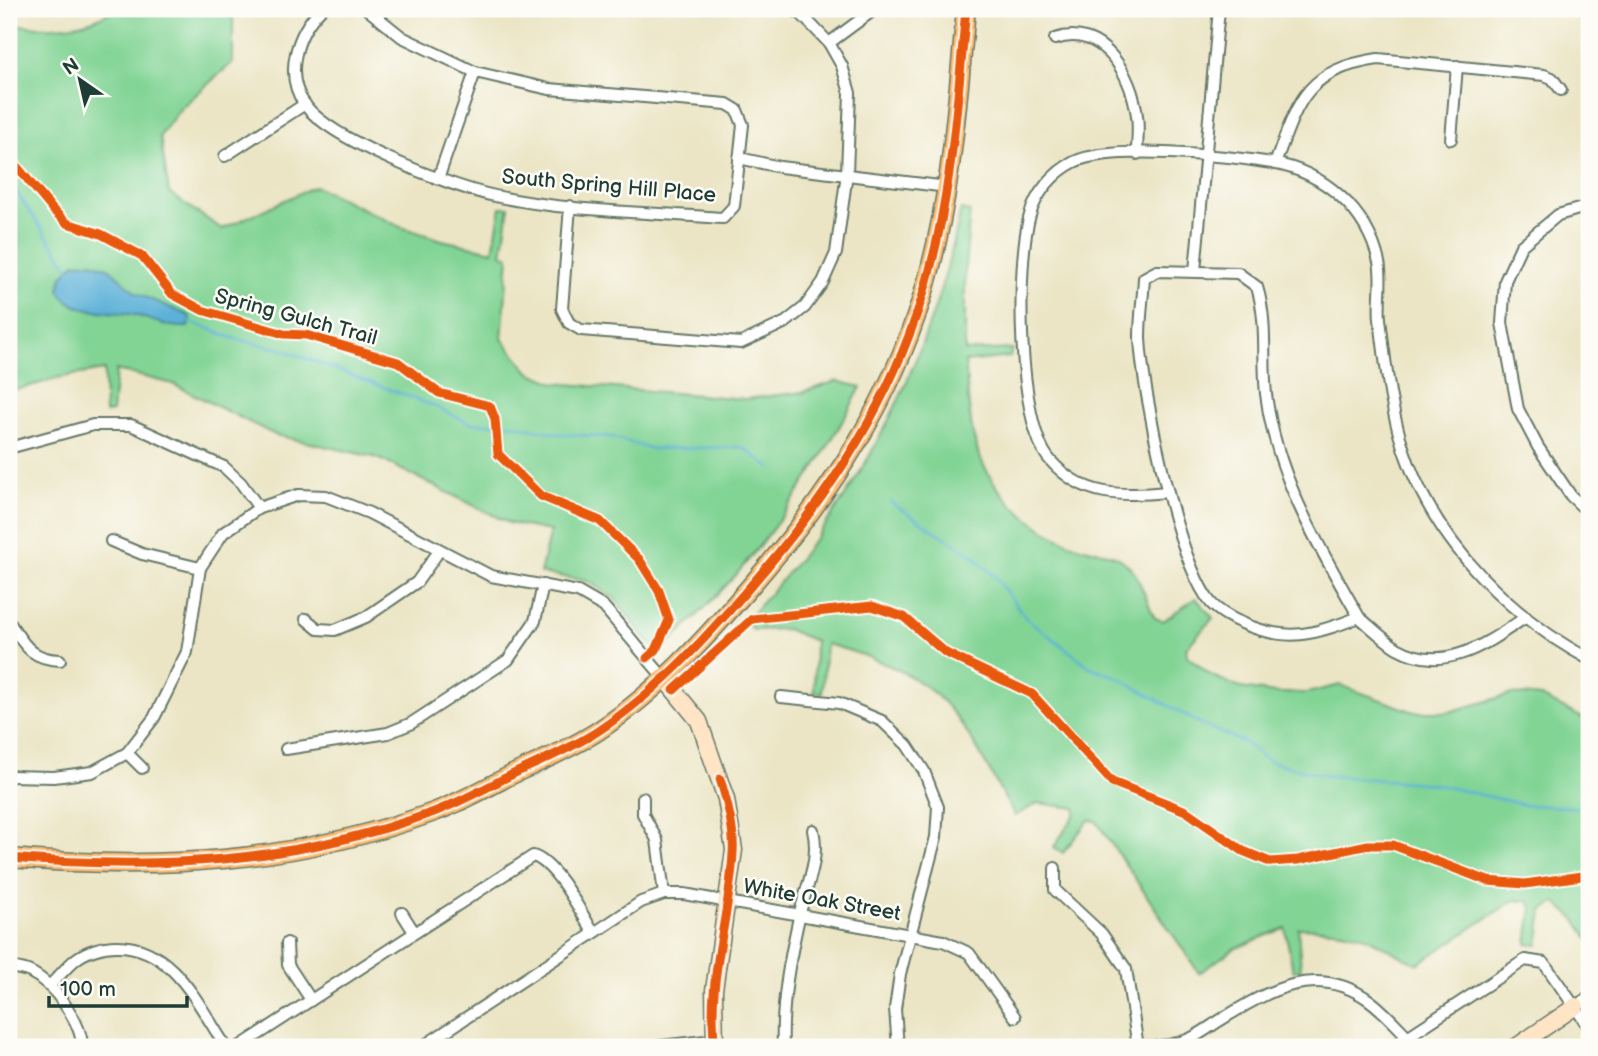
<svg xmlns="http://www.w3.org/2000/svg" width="1598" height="1056" font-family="'Balsamiq Sans',sans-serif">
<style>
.green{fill:#82d495;stroke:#508864;stroke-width:2}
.water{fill:#5cb1d8;stroke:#3e7786;stroke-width:2}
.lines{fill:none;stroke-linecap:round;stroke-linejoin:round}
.stream{stroke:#5cb1d8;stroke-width:2.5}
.street-casing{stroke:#667867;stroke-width:14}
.secondary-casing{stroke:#667867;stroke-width:19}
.primary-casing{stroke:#667867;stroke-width:21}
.street{stroke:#fff;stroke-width:10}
.secondary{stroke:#ffe4c6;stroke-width:16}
.primary{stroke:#febb71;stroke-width:18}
.cycleway-casing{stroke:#fdfcf7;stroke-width:13}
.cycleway{stroke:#e8590c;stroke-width:9}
.labels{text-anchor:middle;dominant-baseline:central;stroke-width:5;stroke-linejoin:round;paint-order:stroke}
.street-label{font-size:21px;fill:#1f3d34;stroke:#fdfcf7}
</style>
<rect width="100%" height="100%" fill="#fdfcf7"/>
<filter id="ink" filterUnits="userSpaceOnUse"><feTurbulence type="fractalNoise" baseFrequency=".0143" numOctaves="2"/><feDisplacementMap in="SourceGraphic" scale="14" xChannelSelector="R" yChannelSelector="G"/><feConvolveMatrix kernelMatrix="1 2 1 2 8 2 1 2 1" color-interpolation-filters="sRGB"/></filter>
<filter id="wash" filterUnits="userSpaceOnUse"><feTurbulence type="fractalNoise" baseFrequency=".00686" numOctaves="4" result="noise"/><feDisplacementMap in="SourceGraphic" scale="28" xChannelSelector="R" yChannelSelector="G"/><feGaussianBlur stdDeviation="1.57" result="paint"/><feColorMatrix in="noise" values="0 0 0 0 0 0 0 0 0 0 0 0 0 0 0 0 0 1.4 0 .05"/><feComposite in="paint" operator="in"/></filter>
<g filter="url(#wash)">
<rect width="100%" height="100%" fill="#ebe5c5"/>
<g class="green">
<path d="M114 9H233V62L181 108 160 136 169 193 222 229 315 186 401 227 442 240 493 251 501 207H509L502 254 509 257 502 339 529 372 555 383 745 399 804 392 837 381 861 387C827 452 788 513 740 570 717 597 690 622 665 647L652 646 614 598 587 581 540 573 550 531 509 523 378 458 275 435 173 384 116 370 112 412 105 413 104 370 62 377 9 392V23C40 30 88 29 114 9Z"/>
<path d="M961 210 970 212 965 268V351L1013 349 1010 357 965 362C968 388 968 417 975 442 988 490 1030 528 1075 545 1097 554 1116 549 1132 570 1142 583 1147 603 1155 618L1163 621 1196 598 1213 618 1186 648 1187 656 1212 676 1241 688 1274 693H1307L1340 685 1414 712H1449L1512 694 1541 697 1589 721V939L1576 920 1555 902 1543 911 1538 945 1527 944 1532 907 1528 901 1514 900 1418 964C1402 958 1389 949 1374 941 1350 929 1324 929 1298 928L1301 970 1293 971 1285 928 1234 949 1199 973 1096 821 1089 820 1063 853 1054 847 1076 813 1075 808 1038 803 1015 816C995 782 977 744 953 713 923 674 871 656 826 644L822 693 814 692 815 641 786 629 754 630 745 622C769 594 795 566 817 536 889 440 937 327 961 210Z"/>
</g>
<path class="water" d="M92 262 110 269 136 293 190 316 188 327C167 328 153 320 134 315 109 309 74 317 59 290L62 277 75 263Z"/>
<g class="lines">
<g class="stream">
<path d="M9 182 71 271"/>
<path d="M188 321 236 339 281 349 434 406 469 423 510 424 560 434 611 437 652 449 742 447 771 468"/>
<path d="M890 502 971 554 995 577 1026 618 1090 667 1117 677 1203 725 1245 743 1268 761 1322 775 1434 784 1525 805 1589 808"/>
</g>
</g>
</g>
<g filter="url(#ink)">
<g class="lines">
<g class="street-casing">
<g id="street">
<path d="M321 9C297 33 283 74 305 105 332 141 451 187 495 196 569 212 648 212 723 218L734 206 743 125 737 110 727 104 549 89 475 72 402 37 367 9"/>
<path d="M1055 39C1102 23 1132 74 1137 116 1139 128 1137 142 1137 154"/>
<path d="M829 43 875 9"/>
<path d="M1451 139 1457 66"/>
<path d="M225 156 305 104"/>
<path d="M739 158 780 167 948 187"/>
<path d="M1275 164C1298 101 1305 70 1378 59L1544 75 1552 78 1561 90"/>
<path d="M438 179 475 72"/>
<path d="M570 206 562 309 569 323 581 330 741 343 786 322 805 307 823 282 836 253 847 173 850 93 842 66 829 43 801 14 791 9"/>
<path d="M1589 206 1558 215 1521 246 1505 281 1502 323 1518 409 1538 447 1571 496 1589 513"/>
<path d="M1195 271 1219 9"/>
<path d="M9 448 93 425H131L224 467 241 483 259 508"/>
<path d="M1168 492C1121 496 1083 498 1050 460 1017 423 1016 263 1030 215 1036 193 1054 172 1074 162 1111 144 1229 156 1272 163 1324 172 1367 210 1379 262 1383 280 1378 301 1380 319 1386 367 1391 419 1409 464 1441 547 1512 618 1589 659"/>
<path d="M111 541 142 554 200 568"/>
<path d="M1359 617C1319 547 1276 476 1266 394 1262 358 1268 323 1257 287L1238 273 1157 271 1144 278C1143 297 1140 317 1140 337 1142 391 1177 563 1211 603 1218 611 1232 619 1242 623 1287 643 1314 635 1359 617 1371 627 1384 640 1397 648 1445 675 1487 643 1526 617"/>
<path d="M306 619 318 629 335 630 366 617 417 582 439 551"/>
<path d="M9 622C24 644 30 659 60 660"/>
<path d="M781 697 839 703 882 721 907 745 924 771 938 807 936 837 900 974 895 1009 898 1047"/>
<path d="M286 749 388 733 410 724 508 660 535 621 543 585"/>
<path d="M127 753 142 768"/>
<path d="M9 776 54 777 92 772 127 753 154 718 187 652 200 568 223 533 259 508 298 495 326 496 369 513 491 576 578 592 604 607 663 677"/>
<path d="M643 798V814L657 840 664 894"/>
<path d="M1055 868V890L1102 934 1126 969 1138 1047"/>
<path d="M402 913 414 932"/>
<path d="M287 943 288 965 311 1000"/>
<path d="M9 967C15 968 24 969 30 972 53 983 82 1022 82 1047"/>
<path d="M49 986C58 978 66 967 76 959 86 951 103 946 116 946 173 945 198 1005 226 1047"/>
<path d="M1576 1006 1589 997"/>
<path d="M1139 1046C1156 1047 1171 1046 1187 1040 1198 1036 1209 1027 1219 1021 1267 991 1316 962 1369 1000 1383 1010 1396 1025 1408 1037"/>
<path d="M239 1047 533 856C556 863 580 911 593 932"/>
<path d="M422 1047 641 902 664 894H684L943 941 969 953 1015 1017"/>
<path d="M651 1047 714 1040"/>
<path d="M783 1047C781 1003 790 957 800 913 807 884 820 859 813 830"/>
<path d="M1392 1047 1525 960 1544 963 1589 1027"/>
</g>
</g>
<g class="secondary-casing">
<g id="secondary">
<path d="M663 677 699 721 726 799 734 850 714 990 715 1047"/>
<path d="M1516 1047 1576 1006"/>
</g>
</g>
<g class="primary-casing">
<path id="primary" d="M9 858C157 870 292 864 434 812 461 802 488 787 513 774 541 761 572 748 598 731 662 689 717 626 766 568 835 486 890 401 922 298 951 204 957 106 966 9"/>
</g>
<use href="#street" class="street"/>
<use href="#secondary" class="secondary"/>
<use href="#primary" class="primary"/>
<g class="cycleway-casing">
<g id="cycleway">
<path d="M9 157 53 210 67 223 101 234 142 256 172 294 202 310 284 334 306 335 398 362 439 393 490 406 495 419 498 454 541 496 600 521 639 559 659 591 669 620 656 650 647 658"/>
<path d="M674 690 752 619 872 606 904 617 946 653 1032 694 1112 782 1186 811 1243 851 1270 862 1298 860 1368 845H1393L1488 881 1525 884 1589 875"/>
<path d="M9 858C157 870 292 864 434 812 461 802 488 787 513 774 541 761 572 748 598 731 662 689 717 626 766 568 835 486 890 401 922 298 951 204 957 106 966 9"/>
<path d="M715 1047C706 981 730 918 733 853 735 829 727 801 720 779"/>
</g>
</g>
<use href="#cycleway" class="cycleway"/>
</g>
</g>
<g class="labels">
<g class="street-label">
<text transform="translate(609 186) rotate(5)">South Spring Hill Place</text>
<text transform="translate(296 317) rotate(15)">Spring Gulch Trail</text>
<text transform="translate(822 900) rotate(10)">White Oak Street</text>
</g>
</g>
<rect width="1598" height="1056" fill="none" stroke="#fdfcf7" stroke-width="35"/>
<g transform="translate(80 80) rotate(326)" stroke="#fdfcf7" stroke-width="5" paint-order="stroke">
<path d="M0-5L12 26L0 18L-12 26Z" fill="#1f3d34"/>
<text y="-10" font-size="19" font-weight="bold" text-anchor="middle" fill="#1f3d34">N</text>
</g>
<path d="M49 996v10h138v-10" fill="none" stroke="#1f3d34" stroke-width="3.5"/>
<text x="60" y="996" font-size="21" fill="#1f3d34" stroke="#fdfcf7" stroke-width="5" paint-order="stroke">100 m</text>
</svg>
